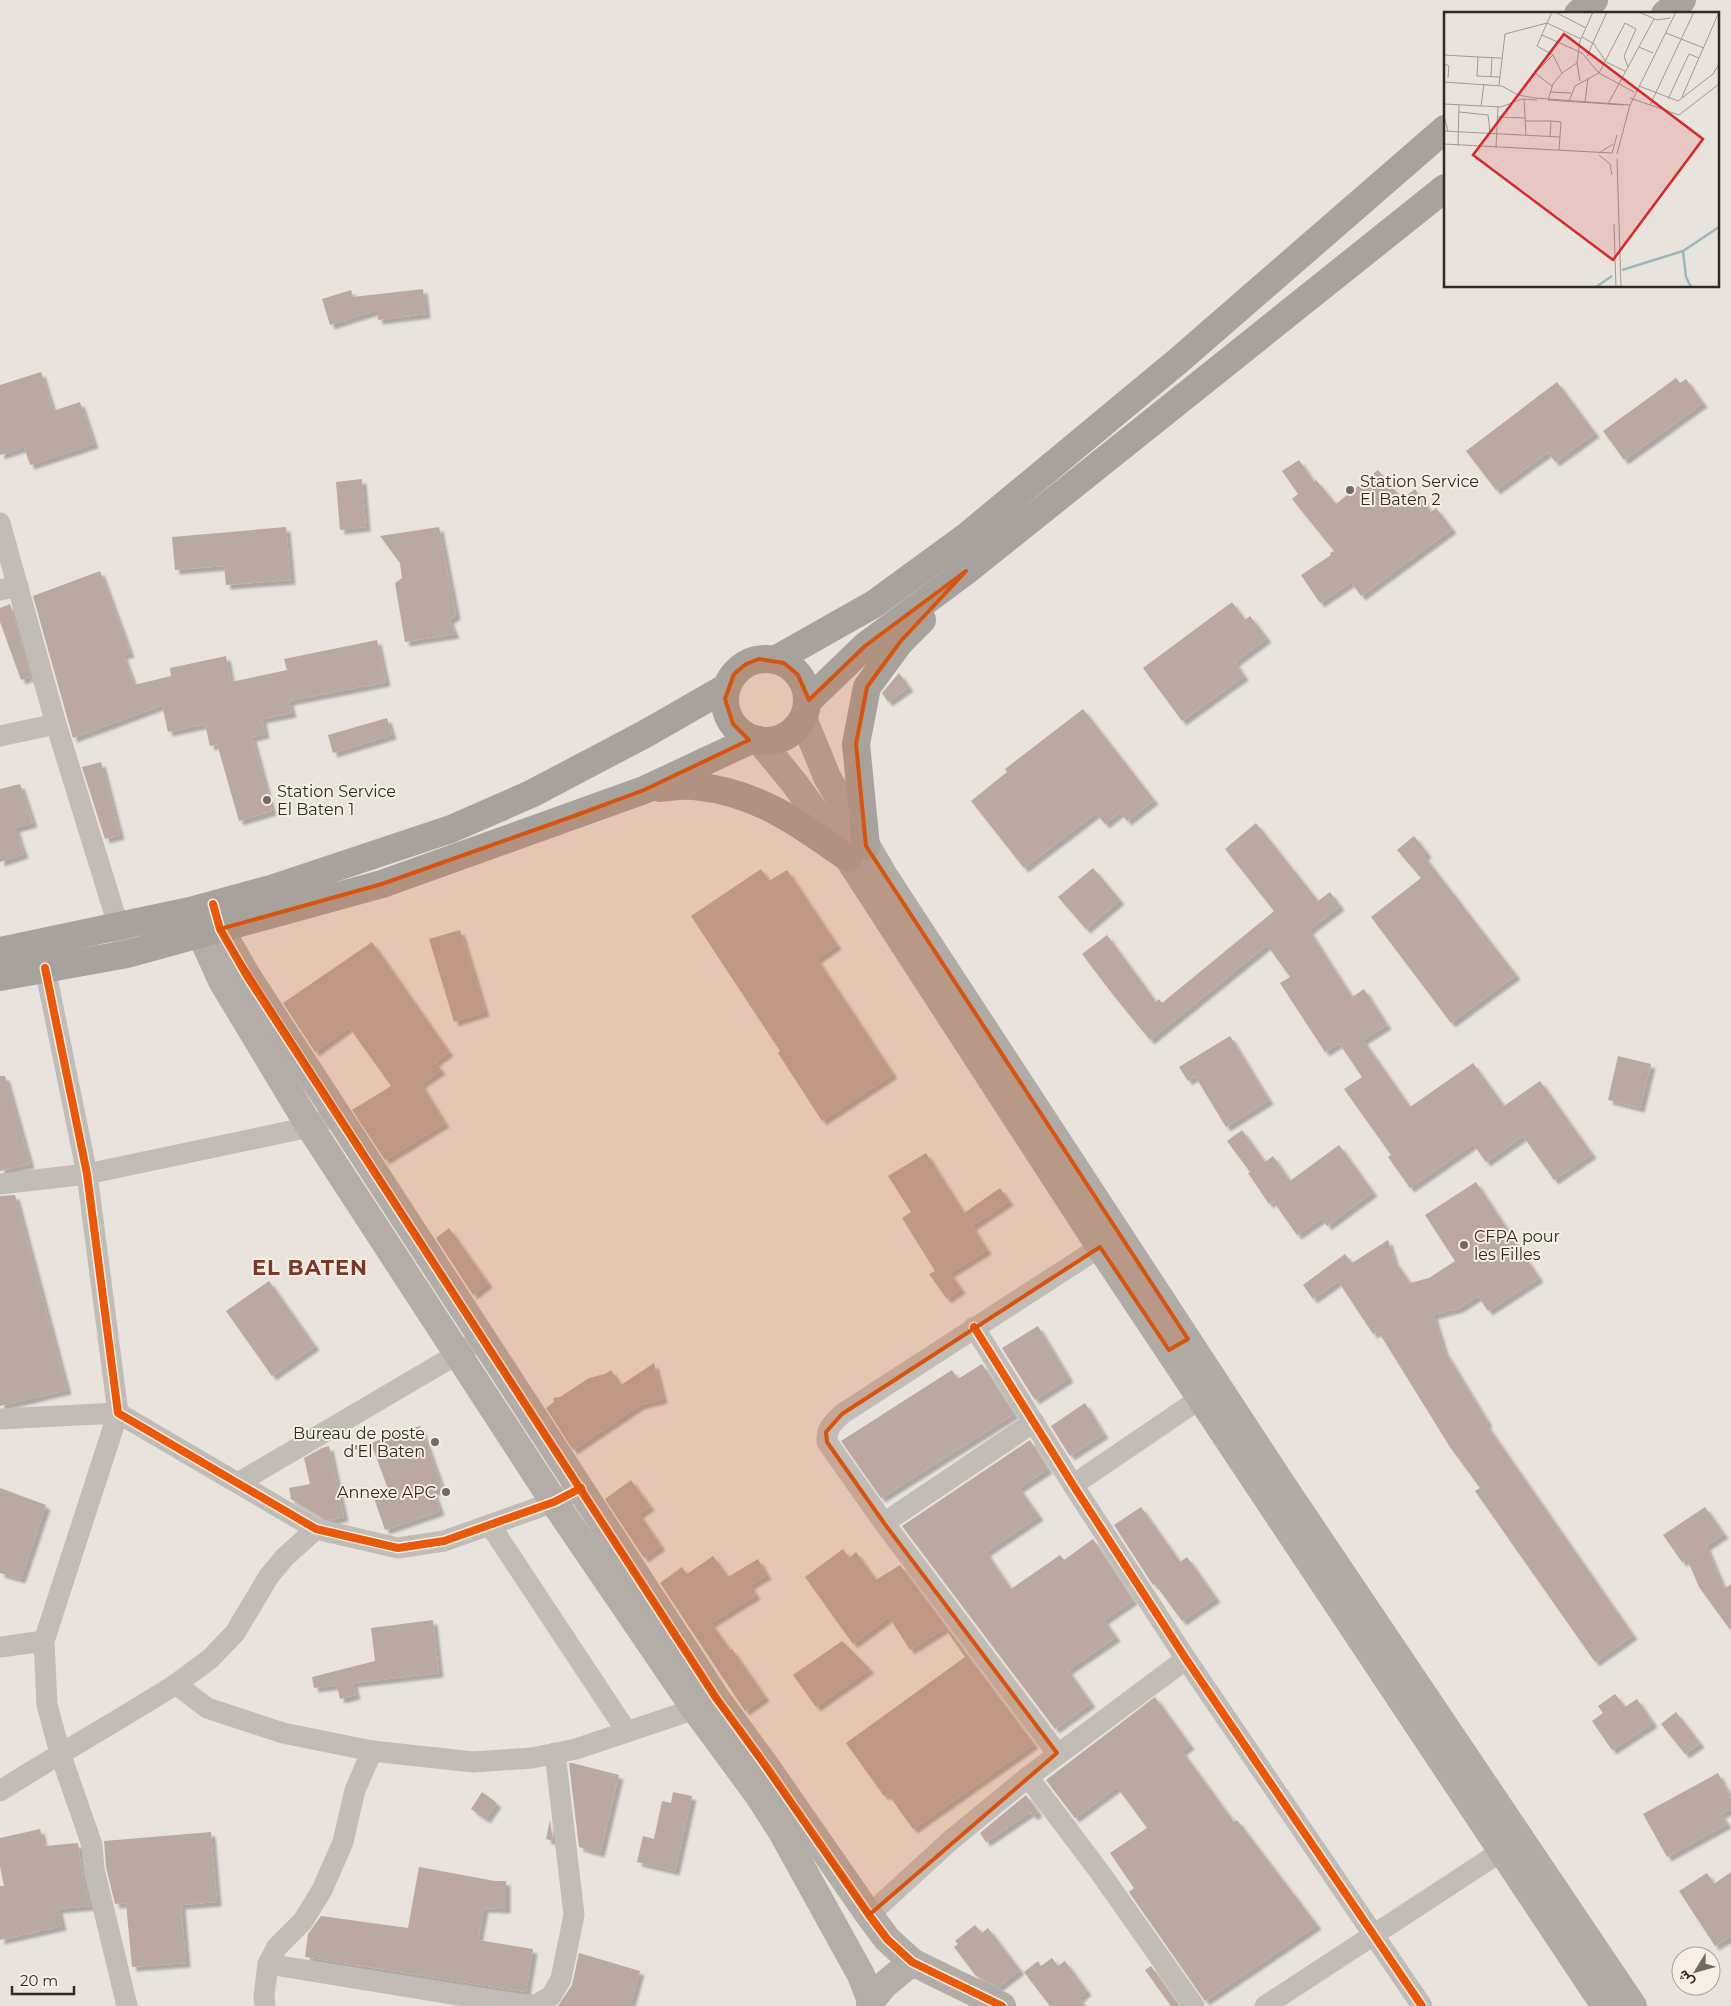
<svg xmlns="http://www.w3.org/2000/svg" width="1731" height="2006" font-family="Montserrat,Vazirmatn,sans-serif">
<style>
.building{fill:#bba8a0;filter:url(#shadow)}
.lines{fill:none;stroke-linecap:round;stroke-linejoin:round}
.street{stroke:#c2bcb7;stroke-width:21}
.secondary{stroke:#b3aca7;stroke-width:28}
.primary{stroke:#b1aba6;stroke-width:28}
.highway{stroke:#a8a29d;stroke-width:28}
.cycleway-casing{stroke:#f7eee4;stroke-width:11}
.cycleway{stroke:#e8590c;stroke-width:8}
.marked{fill:#d6540f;fill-opacity:0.2;stroke:#d6540f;stroke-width:4;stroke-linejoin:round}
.poi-dot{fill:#726a66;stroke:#f7eee4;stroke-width:2}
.labels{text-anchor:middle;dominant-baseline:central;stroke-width:4;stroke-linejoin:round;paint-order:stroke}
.poi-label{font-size:16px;fill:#322926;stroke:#f7eee4;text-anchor:start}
.district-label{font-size:21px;font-weight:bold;letter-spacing:1px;fill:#793926;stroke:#f7eee4}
.inset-river{fill:none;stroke:#9bb9b9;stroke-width:2.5}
.inset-road{fill:none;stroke:#a09994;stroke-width:1}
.view{fill:#d62828;fill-opacity:0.15;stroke:#d62828;stroke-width:2.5}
.inset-edge{fill:none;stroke:#322926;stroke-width:2.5}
</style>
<defs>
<filter id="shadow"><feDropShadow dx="4.5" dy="4.5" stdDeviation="1" flood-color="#0004"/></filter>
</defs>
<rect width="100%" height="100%" fill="#e9e3dd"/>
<g class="building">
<path d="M423 289 426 314 378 320 377 310 330 325 322 299 351 290 353 297Z"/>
<path d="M41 372 53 411 80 402 94 444 30 465 24 447 0 455V385Z"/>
<path d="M1676 378 1680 383 1686 379 1703 403 1624 460 1603 431Z"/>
<path d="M1557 382 1595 433 1555 462 1548 452 1496 490 1466 451Z"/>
<path d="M1299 460 1314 482 1316 480 1336 504 1378 470 1402 499 1415 489 1431 512 1436 508 1452 529 1361 596 1351 582 1320 603 1301 575 1331 555 1330 553 1334 551 1292 499 1298 494 1282 471Z"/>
<path d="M362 479 366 527 340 530 336 482Z"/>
<path d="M286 527 291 580 226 585 224 566 175 570 172 537Z"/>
<path d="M439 527 456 615 449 620 455 634 405 642 395 583 402 578 400 563 380 536Z"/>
<path d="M100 571 130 653 123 655 134 685 171 676 170 668 226 656 231 682 287 670 284 659 377 640 386 682 289 701 292 713 262 719 265 734 252 737 272 811 239 821 217 744 210 746 205 724 168 732 162 705 73 738 33 596Z"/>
<path d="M1232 602 1245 620 1250 616 1267 638 1235 662 1244 676 1182 721 1143 668Z"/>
<path d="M10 604 32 683 29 677 21 680 0 622V608Z"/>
<path d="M899 673 909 687 888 702 882 693Z"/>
<path d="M1083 709 1154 800 1127 821 1120 812 1105 824 1096 813 1024 868 971 801 1007 772 1005 769Z"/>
<path d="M387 718 392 735 333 753 328 735Z"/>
<path d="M101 762 120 835 105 839 82 767Z"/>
<path d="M20 784 33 823 15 828 24 854 0 862V789Z"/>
<path d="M1256 823 1318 901 1330 892 1340 906 1309 930 1352 997 1364 989 1387 1025 1363 1040 1410 1107 1473 1063 1504 1106 1540 1081 1592 1154 1554 1180 1523 1136 1486 1162 1473 1144 1410 1188 1388 1157 1391 1155 1344 1089 1362 1077 1339 1043 1325 1052 1280 983 1290 977 1267 945 1150 1040 1114 996 1082 954 1107 935 1156 1002 1159 999 1162 1003 1274 911 1225 849Z"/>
<path d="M1414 836 1427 853 1424 856 1516 975 1451 1023 1371 917 1421 878 1397 850Z"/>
<path d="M1093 868 1120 900 1086 929 1058 897Z"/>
<path d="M761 869 769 881 787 870 837 945 817 959 893 1074 822 1121 778 1053 780 1051 691 916Z"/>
<path d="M460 930 485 1012 454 1022 429 939Z"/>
<path d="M372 942 449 1052 435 1062 441 1070 421 1084 445 1123 385 1160 352 1110 391 1086 349 1027 315 1052 283 1003Z"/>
<path d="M1230 1036 1269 1100 1226 1127 1195 1076 1188 1081 1179 1067Z"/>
<path d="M1618 1056 1651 1064 1640 1108 1608 1100Z"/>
<path d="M0 1076H5L30 1164 0 1171Z"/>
<path d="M1242 1130 1265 1162 1273 1156 1290 1181 1339 1145 1373 1192 1327 1226 1322 1218 1297 1235 1273 1201 1269 1204 1248 1173 1250 1172 1227 1141Z"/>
<path d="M926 1153 964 1213 1000 1188 1009 1201 972 1226 987 1250 950 1273 961 1289 947 1299 929 1274 935 1271 902 1218 911 1212 888 1176Z"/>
<path d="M1476 1182 1539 1278 1488 1311 1478 1296 1459 1308 1433 1315 1444 1350 1488 1422 1486 1424 1633 1635 1595 1662 1475 1491 1480 1488 1450 1447 1378 1331 1373 1334 1338 1281 1313 1299 1303 1285 1345 1254 1352 1263 1388 1240 1394 1260 1410 1283 1429 1278 1455 1261 1425 1215Z"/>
<path d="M15 1195 67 1390 0 1406V1196Z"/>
<path d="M449 1228 488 1283 473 1295 436 1238Z"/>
<path d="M269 1281 315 1346 272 1376 226 1311Z"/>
<path d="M1038 1326 1069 1378 1035 1400 1002 1348Z"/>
<path d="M654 1363 663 1399 640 1405 573 1450 546 1408 554 1402 553 1398 560 1397 589 1378 605 1374 611 1370 621 1385Z"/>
<path d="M982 1364 1014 1414 881 1498 841 1441 952 1370 958 1379Z"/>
<path d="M1085 1403 1104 1434 1070 1456 1051 1426Z"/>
<path d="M420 1426 442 1488 433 1491 440 1511 385 1530 373 1495 388 1489 371 1443Z"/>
<path d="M1030 1440 1048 1469 1019 1488 1039 1516 986 1552 1011 1589 1060 1555 1064 1560 1093 1539 1133 1600 1104 1620 1116 1637 1068 1670 1091 1703 1055 1729 902 1526Z"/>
<path d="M329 1446 344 1517 332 1520 321 1517 289 1498H291L289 1488 310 1484 304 1458 322 1448Z"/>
<path d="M631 1480 650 1506 639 1514 661 1546 644 1558 605 1499Z"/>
<path d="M0 1488 46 1505 21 1579 0 1573Z"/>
<path d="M1141 1507 1180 1562 1187 1557 1216 1598 1182 1621 1155 1584 1153 1585 1114 1525Z"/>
<path d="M1705 1507 1724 1534 1706 1546 1724 1589 1731 1584V1631L1699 1587 1687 1559 1682 1562 1663 1535Z"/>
<path d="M843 1549 849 1558 856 1552 876 1580 900 1565 1034 1744 913 1829 888 1794 884 1796 846 1743 965 1657 945 1628 910 1650 889 1617 853 1644 805 1577Z"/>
<path d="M713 1556 728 1577 758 1559 767 1575 750 1585 756 1595 711 1623 730 1650 732 1649 765 1697 745 1711 660 1583 682 1567 687 1574Z"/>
<path d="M433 1620 439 1673 353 1683 356 1695 340 1699 337 1685 314 1688 312 1677 375 1661 371 1628Z"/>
<path d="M842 1641 870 1669 816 1707 793 1675Z"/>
<path d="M1615 1694 1625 1707 1637 1699 1653 1723 1612 1750 1592 1721 1603 1713 1598 1706Z"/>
<path d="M1155 1697 1190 1745 1182 1751 1234 1822 1237 1820 1317 1925 1205 2001 1129 1892 1134 1888 1110 1853 1147 1828 1117 1787 1075 1818 1046 1780Z"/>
<path d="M1676 1712 1700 1743 1685 1754 1661 1724Z"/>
<path d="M569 1763H572L619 1775 600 1853 579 1847Z"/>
<path d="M1718 1773 1731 1798V1809L1721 1814 1727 1824 1667 1857 1643 1814Z"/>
<path d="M482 1792 497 1803 486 1819 471 1809Z"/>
<path d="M673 1792 692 1796 675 1871 637 1862 643 1836 654 1839 662 1801 671 1803Z"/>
<path d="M1026 1795 1038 1812 1033 1816 1030 1812 986 1842 980 1833Z"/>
<path d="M550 1820 553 1841 546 1839Z"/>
<path d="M40 1829 44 1846 78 1843 82 1872 90 1906 58 1909 62 1926 0 1940V1886H4L0 1866V1838Z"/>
<path d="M211 1832 217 1902 181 1905 186 1963 132 1967 126 1903 115 1904 106 1867 104 1841Z"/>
<path d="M419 1867 495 1881H506V1909L484 1908 478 1940 533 1949 526 1992 305 1957 308 1934 321 1916 408 1928Z"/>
<path d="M1731 1872V1936L1715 1946 1679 1891 1707 1873 1714 1884Z"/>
<path d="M975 1925 982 1933 988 1928 1020 1970 998 1987 976 1976 954 1947 958 1944 955 1941Z"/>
<path d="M579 1953 640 1971 630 2006H558L572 1985Z"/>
<path d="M1052 1958 1058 1966 1065 1961 1087 1991 1079 1998 1085 2006H1050L1024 1972 1038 1961 1041 1966Z"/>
<path d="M1151 1966 1179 2006H1171L1145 1970Z"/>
</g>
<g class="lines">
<g class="street">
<path d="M0 523 56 724 127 954"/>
<path d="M0 590 18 586"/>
<path d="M0 736 56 724"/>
<path d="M45 968 87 1174 118 1413 316 1529 398 1548 444 1541 554 1502 568 1495"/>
<path d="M0 1184 87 1174 310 1127 322 1122"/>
<path d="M974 1327 1073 1485 1186 1659 1422 2006"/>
<path d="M0 1419 118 1413 44 1641 47 1705 60 1753 92 1845 94 1869 127 2006"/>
<path d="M1034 1422 884 1523 1057 1753"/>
<path d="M238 1483 471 1346"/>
<path d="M1073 1485 1201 1398"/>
<path d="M884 1523 827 1442C826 1428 833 1423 842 1414L1100 1247"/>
<path d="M490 1525 627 1732"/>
<path d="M0 1647 44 1641"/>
<path d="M176 1684 210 1659 235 1633 269 1576 285 1557 316 1529"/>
<path d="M1028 1777 1099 1871 1194 2006"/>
<path d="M0 1791C58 1754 118 1721 176 1684L207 1708 283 1733 372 1751"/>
<path d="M869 1915 951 1840 1028 1777 1186 1659"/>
<path d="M268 1964 519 2005H536L551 1996 561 1979 574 1915 555 1753"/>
<path d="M265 2006 264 1996 268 1964 277 1947 303 1921 322 1890 343 1842 355 1790 372 1751 473 1762 532 1758 576 1749 695 1709 707 1703"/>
<path d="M1265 2006 1514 1843"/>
</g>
<g class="secondary">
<path d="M213 906 220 929 247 976 716 1698 765 1765 869 1915 887 1939 912 1962 1002 2006"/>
<path d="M191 912 222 981 310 1127 554 1502 695 1709 759 1796 782 1832 861 1975 871 2001 870 2006"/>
<path d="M871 2001 884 1985 912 1962"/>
</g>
<g class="primary">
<path d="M803 718 827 777 884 876 1281 1483 1633 2006"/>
<path d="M759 740 795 784 848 858 1100 1247 1605 2006"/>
</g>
<g class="highway">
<path d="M1578 14 1594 0"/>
<path d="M1665 14 1682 0"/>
<circle cx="766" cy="700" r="41"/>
<path d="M775 660 874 604 967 536 1178 361 1445 129"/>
<path d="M807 702 865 646 966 571 1445 188"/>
<path d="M660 788C671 787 683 785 694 786 757 792 799 823 848 858"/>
<path d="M866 846 856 744 867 687 900 642 922 620"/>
<path d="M0 951 190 911 271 889 451 829 531 794 645 734 727 687"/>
<path d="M0 977 127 954 382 884 644 790 753 739"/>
</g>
<g class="cycleway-casing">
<g id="cycleway">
<path d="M213 904 220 929 247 976 716 1698 765 1765 869 1915 887 1939 912 1962 1002 2006"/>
<path d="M45 968 87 1174 118 1413 316 1529 398 1548 444 1541 554 1502 581 1488"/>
<path d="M974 1327 1073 1485 1186 1659 1422 2006"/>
</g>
</g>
<use href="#cycleway" class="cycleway"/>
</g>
<path class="marked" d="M966 571 900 642 867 687 856 744 866 846 1188 1339 1169 1350 1100 1247 842 1414 826 1432 827 1442 884 1523 1057 1753 869 1915 716 1698 220 929 382 884 574 816 644 790 749 740 733 724 725 699 734 674 746 664 759 659 784 663 798 675 809 700 865 646Z"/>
<g class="poi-dot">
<circle cx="1350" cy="490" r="5"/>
<circle cx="267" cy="800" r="5"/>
<circle cx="1464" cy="1245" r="5"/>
<circle cx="435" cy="1442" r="5"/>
<circle cx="446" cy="1492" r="5"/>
</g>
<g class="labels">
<g class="poi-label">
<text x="1360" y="481">Station Service<tspan x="1360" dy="18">El Baten 2</tspan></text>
<text x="277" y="791">Station Service<tspan x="277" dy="18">El Baten 1</tspan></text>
<text x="1474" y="1236">CFPA pour<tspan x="1474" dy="18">les Filles</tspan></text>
<text x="425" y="1433" text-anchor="end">Bureau de poste<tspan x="425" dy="18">d'El Baten</tspan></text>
<text x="436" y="1492" text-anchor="end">Annexe APC</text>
</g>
<g class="district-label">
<text x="310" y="1267">EL BATEN</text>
</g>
</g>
<g transform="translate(1444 12)">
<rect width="275" height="275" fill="#e9e3dd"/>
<path class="inset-river" d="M239 239 242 265 247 275M178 258 239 239 275 215M152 275 168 264"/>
<path class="inset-road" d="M108 0 103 11 137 27M111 0 142 16M195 0 213 8 226 6M222 21 260 36M98 23 138 41 155 61 181 11 192 17 180 44 184 55M138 25 150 32 162 50 181 59M195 35 209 41M0 43 34 45M143 44 163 0M133 51 136 69M0 52 5 54 4 66M118 61 133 51 136 29 149 0M47 64 48 45M56 65 33 64 34 45 57 46M0 70 58 74 74 83 91 86 186 93M55 73 61 22 103 11 93 34 109 43 118 61 109 72 104 88M108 74 91 61 109 43M195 74 234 89 269 62 275 52M106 80 127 81M238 85 275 0M186 86 235 103 275 72M80 87 82 123M224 87 245 42 255 46M104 88 180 93M125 89 131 74 155 61 190 80M141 90 144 66M0 92 57 95 78 87 93 88M164 92 210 7M206 93 250 0M37 94 40 72M15 100 44 103 46 121M0 104 4 119M54 105 82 106M82 109H107L106 125M107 109 117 110 115 138M0 119 116 125M0 132 168 141M14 134 15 93M52 136 54 95M155 141 169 132M168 141 173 123M173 142 186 93 232 0M155 143 166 152 168 163M173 147 177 275M170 212 172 275"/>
<path class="view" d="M120 22 259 127 169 248 29 143Z"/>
<rect width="275" height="275" class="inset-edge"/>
</g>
<g transform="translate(1696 1971) rotate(233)"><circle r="24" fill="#f7eee4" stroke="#a89f98"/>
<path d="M0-4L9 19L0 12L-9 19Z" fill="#726a66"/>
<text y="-8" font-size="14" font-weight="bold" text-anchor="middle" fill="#322926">ش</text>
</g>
<path d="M12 1986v8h62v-8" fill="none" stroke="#322926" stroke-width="2.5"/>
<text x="20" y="1986" font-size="15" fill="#322926" stroke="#f7eee4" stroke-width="4" paint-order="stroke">20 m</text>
</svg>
